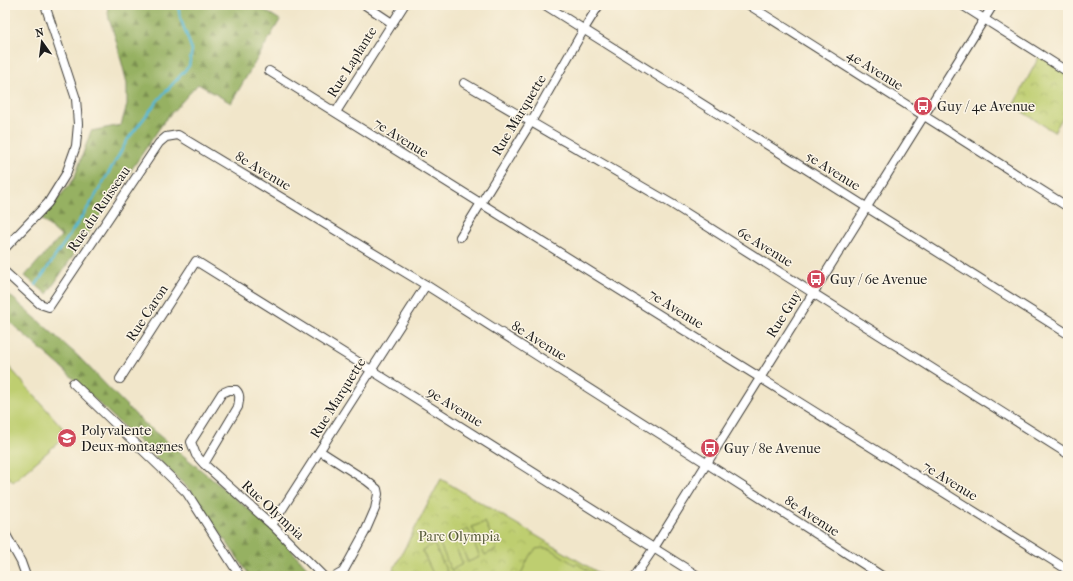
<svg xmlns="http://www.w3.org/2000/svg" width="1073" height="581" font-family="'IM FELL French Canon',serif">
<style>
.forest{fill:url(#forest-firs);stroke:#59663f}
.park{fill:url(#park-crowns);stroke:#6d7546}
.pitch{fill:#bece70;stroke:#6d7546}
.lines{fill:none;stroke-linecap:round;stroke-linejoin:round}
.stream{stroke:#57b9d5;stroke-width:2.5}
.street-casing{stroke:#3c3a36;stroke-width:10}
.street{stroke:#fff;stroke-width:8}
.labels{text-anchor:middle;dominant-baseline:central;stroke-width:3;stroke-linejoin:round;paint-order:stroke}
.street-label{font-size:14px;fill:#1c1c1c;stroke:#fcf5e5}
.poi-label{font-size:14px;fill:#1c1c1c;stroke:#fcf5e5;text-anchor:start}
.park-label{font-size:14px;fill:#555a39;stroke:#fcf5e5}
</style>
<defs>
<pattern id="forest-firs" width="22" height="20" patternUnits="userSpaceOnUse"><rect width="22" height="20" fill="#96b162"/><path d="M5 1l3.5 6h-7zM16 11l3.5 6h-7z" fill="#7a8f50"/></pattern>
<pattern id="park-crowns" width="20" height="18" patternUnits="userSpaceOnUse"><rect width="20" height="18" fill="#bece70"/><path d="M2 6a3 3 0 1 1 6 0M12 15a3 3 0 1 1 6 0" fill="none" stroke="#a3b060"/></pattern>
</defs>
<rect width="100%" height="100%" fill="#fcf5e5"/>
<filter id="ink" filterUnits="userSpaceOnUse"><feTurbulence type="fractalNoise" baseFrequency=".025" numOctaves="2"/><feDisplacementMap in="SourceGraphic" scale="8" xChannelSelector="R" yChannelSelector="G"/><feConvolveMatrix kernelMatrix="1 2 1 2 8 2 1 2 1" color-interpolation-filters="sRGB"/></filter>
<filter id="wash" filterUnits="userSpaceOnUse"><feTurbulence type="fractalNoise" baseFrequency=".012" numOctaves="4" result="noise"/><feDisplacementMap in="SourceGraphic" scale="16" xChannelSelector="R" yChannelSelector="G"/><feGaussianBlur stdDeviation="0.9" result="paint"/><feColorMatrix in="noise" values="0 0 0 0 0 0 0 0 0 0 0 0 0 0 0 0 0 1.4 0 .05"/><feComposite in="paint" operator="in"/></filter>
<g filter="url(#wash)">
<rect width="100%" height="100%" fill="#f1e6ca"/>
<g class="forest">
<path d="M107 5H256L280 20 231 103 198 84 165 120 47 294 25 276 61 236 41 219 74 179 91 131 121 125 127 105V83L116 40 109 19Z"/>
<path d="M5 291 78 356 107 386 144 423 270 527 315 576H250L191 491 59 365 5 318Z"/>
</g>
<g class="park">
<path d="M1040 55 1068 72V109L1054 132 1013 106Z"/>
<path d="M441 479 604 576H390Z"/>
</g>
<g class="pitch">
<path d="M5 362 68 434 13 482 5 473Z"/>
<path d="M485 522 497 549 485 555 472 527Z"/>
<path d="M468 529 480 557 468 562 456 535Z"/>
<path d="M451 537 463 564 451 570 439 542Z"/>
<path d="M434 544 447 572 437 576H434L422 550Z"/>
<path d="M542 548 551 549 575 565 576 563 597 576H520L529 557 536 549Z"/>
</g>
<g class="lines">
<path class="stream" d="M36 285 93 200 128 139 159 99 189 66 192 50 180 17 178 5"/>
</g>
</g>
<g filter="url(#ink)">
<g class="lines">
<g class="street-casing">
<g id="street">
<path d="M365 5 392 23"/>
<path d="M545 5 1068 334"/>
<path d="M749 5 1068 207"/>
<path d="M962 5 1068 72"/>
<path d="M269 71 1068 570"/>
<path d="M464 83 672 204 1068 454"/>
<path d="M336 112 404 5"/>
<path d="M460 237 531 122 584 29 599 5"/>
<path d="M5 248 48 203 66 174 76 146 78 124 76 99 45 5"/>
<path d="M5 272 40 304 49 307 159 143 166 137 178 135 426 285 706 463 882 576"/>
<path d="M120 379 196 261 371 370 698 576"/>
<path d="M73 383 187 493 240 576"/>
<path d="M320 451 367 481 377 489 378 494 375 509 365 532 343 572 336 576"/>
<path d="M204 464 238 407C239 400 241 395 236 390H229L222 393 191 442 196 455 204 464 272 525 323 576"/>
<path d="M272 525 426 285"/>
<path d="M5 533 21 562 26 576"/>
<path d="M635 576 654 548 993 5"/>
</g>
</g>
<use href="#street" class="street"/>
</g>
</g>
<defs>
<g id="bus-disc" transform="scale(1)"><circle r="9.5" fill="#d1495b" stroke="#fcf5e5"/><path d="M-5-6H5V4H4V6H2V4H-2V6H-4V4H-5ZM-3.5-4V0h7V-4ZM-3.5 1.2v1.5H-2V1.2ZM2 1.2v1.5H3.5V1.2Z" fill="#fff"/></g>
<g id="school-disc" transform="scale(1)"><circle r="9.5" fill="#d1495b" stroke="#fcf5e5"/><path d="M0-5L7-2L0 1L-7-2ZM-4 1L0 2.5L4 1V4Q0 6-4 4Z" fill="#fff"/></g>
</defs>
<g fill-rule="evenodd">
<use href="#bus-disc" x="923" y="106"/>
<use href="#bus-disc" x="816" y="279"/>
<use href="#school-disc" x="67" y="438"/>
<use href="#bus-disc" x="710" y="448"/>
</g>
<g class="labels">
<g class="street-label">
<text transform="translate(352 62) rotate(-58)">Rue Laplante</text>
<text transform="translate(875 70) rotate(32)">4e Avenue</text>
<text transform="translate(519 115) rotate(-59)">Rue Marquette</text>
<text transform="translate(401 138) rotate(32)">7e Avenue</text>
<text transform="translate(263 171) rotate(31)">8e Avenue</text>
<text transform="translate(833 171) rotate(32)">5e Avenue</text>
<text transform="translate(99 209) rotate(-56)">Rue du Ruisseau</text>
<text transform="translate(765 247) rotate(32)">6e Avenue</text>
<text transform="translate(676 309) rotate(32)">7e Avenue</text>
<text transform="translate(147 313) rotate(-57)">Rue Caron</text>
<text transform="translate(784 314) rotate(-58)">Rue Guy</text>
<text transform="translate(539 341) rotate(32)">8e Avenue</text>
<text transform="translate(338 398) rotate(-58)">Rue Marquette</text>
<text transform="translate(455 407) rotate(32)">9e Avenue</text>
<text transform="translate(950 481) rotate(32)">7e Avenue</text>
<text transform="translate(273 510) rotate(43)">Rue Olympia</text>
<text transform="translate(812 516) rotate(33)">8e Avenue</text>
</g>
<g class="poi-label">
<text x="937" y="106">Guy / 4e Avenue</text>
<text x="830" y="279">Guy / 6e Avenue</text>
<text x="81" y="430">Polyvalente<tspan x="81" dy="16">Deux-montagnes</tspan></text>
<text x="724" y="448">Guy / 8e Avenue</text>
</g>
<g class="park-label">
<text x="459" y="536">Parc Olympia</text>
</g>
</g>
<rect width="1073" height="581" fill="none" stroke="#fcf5e5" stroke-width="20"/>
<g transform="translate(42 42) rotate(346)" stroke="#fcf5e5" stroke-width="3" paint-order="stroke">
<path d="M0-3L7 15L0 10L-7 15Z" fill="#1c1c1c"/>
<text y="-6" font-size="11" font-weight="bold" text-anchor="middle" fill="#1c1c1c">N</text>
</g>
</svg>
